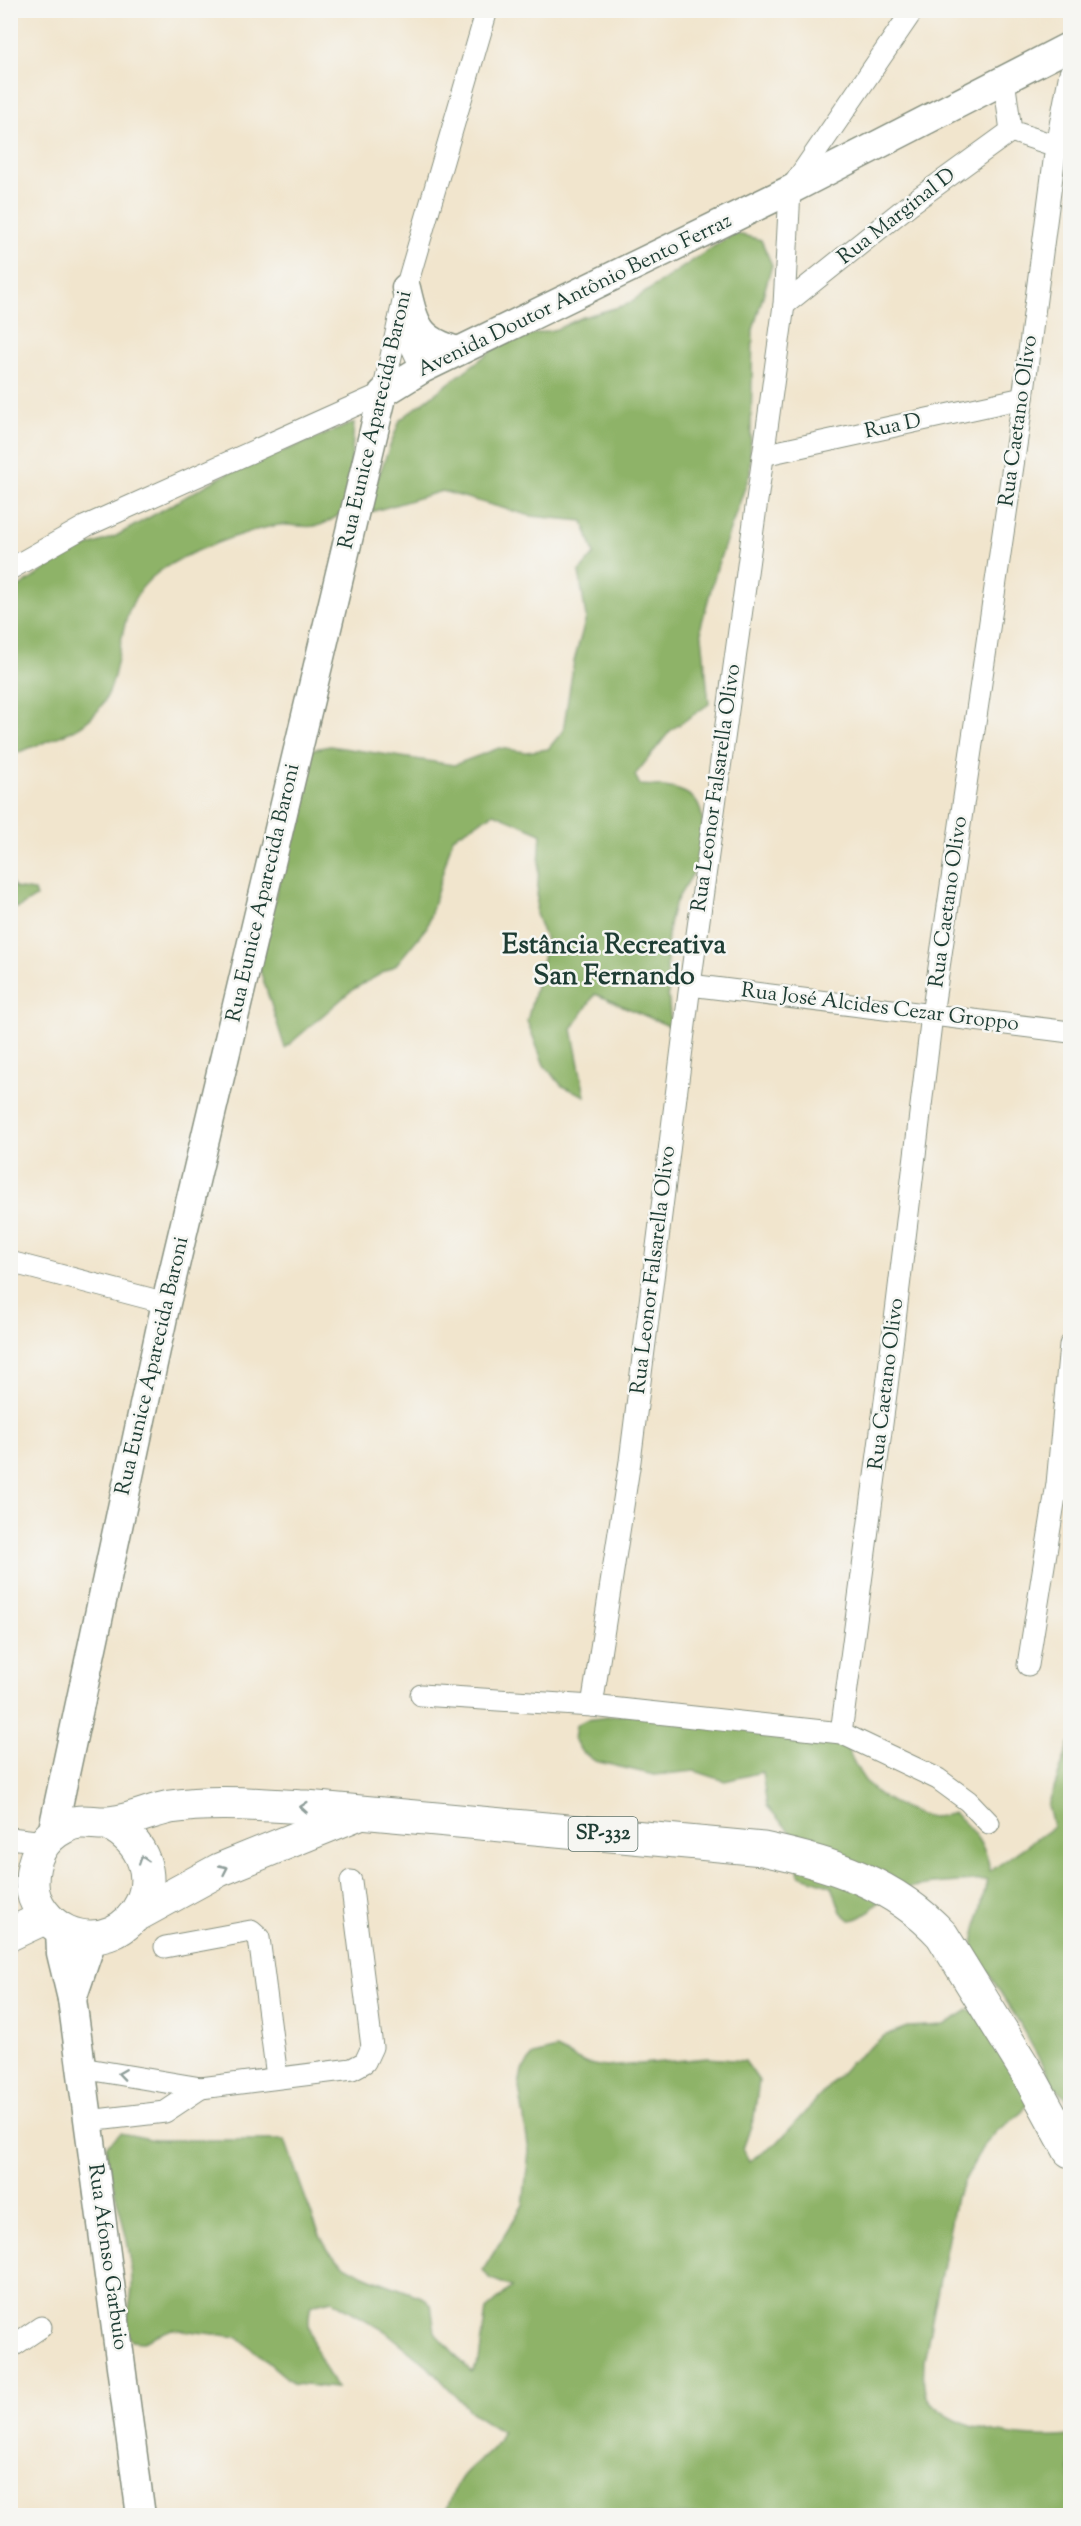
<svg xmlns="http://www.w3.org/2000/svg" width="1081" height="2526" font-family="'Sorts Mill Goudy',serif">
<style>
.forest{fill:#8eb368;stroke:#56784e;stroke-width:1.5}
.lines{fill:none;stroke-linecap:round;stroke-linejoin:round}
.street-casing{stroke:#889180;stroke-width:23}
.secondary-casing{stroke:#889180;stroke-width:31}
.primary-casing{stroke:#889180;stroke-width:35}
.street{stroke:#fff;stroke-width:21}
.secondary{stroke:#fff;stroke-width:28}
.primary{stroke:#fff;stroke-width:33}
.oneway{stroke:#8f9e9a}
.labels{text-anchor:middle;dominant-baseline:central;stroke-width:5;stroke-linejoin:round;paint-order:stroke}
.shield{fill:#f6f6f2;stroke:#60746d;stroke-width:1.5}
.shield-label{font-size:20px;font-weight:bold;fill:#1f3d34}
.street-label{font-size:21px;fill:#1f3d34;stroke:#f6f6f2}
.district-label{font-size:27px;font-weight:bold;fill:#1f3d34;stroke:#f6f6f2}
</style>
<rect width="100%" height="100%" fill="#f6f6f2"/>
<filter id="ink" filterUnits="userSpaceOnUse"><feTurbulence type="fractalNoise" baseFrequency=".0167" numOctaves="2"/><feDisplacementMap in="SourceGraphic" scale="12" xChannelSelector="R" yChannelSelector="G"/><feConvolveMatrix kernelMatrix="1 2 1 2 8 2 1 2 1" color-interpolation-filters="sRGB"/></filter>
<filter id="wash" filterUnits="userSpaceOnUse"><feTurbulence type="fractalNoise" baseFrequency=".008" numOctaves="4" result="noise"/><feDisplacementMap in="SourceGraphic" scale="24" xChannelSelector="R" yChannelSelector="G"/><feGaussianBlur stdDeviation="1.35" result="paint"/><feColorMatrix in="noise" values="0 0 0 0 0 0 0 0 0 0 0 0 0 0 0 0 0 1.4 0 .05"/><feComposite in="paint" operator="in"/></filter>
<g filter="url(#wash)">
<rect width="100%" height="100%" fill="#f1e5cd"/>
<g class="forest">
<path d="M734 233 761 240 772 265 753 330 750 473 718 564 701 626 709 704 670 731 635 775 640 785C680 787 710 791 701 840 700 849 700 859 696 867 690 882 676 896 672 912 663 942 668 995 671 1027L595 994 572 1029 585 1096 562 1086 544 1065 527 1021 547 943 536 914 541 833 494 813 453 837 427 927 395 966 352 990 285 1048 259 967 309 750 330 746 454 765 499 748 526 752 548 749 563 731 574 661 586 618 579 572 594 554 583 521 531 516 442 491 364 514 400 420 506 340 557 329 583 317 626 305Z"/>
<path d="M354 423 348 509C339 515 326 525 316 526 304 528 291 524 279 525 247 530 187 552 160 571 100 613 138 688 82 725 62 738 33 746 11 755V593L68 554 116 536 228 473Z"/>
<path d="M11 882 15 888 34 891 36 897 18 908 11 906Z"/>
<path d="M656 1710 843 1741C864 1781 865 1792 909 1810 929 1818 932 1819 953 1813 971 1827 990 1850 989 1872L1053 1827 1048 1806 1070 1742V2103L1053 2084 1019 2022 972 1947 987 1880C956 1883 922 1882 893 1893 875 1900 870 1918 850 1920L841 1912 832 1886 799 1875 790 1832 767 1806 762 1772 725 1781 695 1771 654 1775 595 1761 581 1751 574 1739 576 1725 586 1720Z"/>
<path d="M968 2010 985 2013 1029 2099 1022 2113 997 2131 982 2148 956 2197 924 2361C924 2374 921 2391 930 2401 958 2434 1031 2440 1070 2436V2515H445C449 2502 454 2488 462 2477 475 2460 496 2453 502 2432L471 2412 428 2366 385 2331 332 2300 311 2305C302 2335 323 2362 336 2388L294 2384 238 2337 172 2329 141 2342 132 2341 125 2333C127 2318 131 2302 132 2287 133 2239 111 2193 106 2146L121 2133 155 2140H285C293 2162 318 2241 332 2255 353 2275 397 2287 424 2298L431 2305 435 2332 471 2372 479 2361 486 2310 512 2287 489 2278 483 2270 523 2205 529 2151 519 2087 522 2070 534 2055 556 2049 587 2064 606 2067 708 2058 745 2061 759 2081 754 2117 743 2149 749 2161 776 2144 850 2063 884 2036 907 2027 944 2025Z"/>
</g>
</g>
<g filter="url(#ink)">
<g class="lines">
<g class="street-casing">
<g id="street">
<path d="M1004 79 1011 131 1056 146"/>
<path d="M784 305 909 205 1011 131"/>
<path d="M399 320 422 369"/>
<path d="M763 455 1023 398"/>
<path d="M10 569 86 526 383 393 406 288 487 10"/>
<path d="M690 985 1070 1032"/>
<path d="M10 1262 166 1303"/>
<path d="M1028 1665 1057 1484 1070 1345"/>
<path d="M421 1695 592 1706 841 1733 938 1779 968 1801 989 1823"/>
<path d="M592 1706 630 1461 690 985 784 305 790 190 913 10"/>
<path d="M841 1733 887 1386 932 1015 1023 398 1056 146 1070 73"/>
<path d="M10 1838 45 1842"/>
<path d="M165 1947 251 1931 259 1938 277 2077"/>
<path d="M81 2068 201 2088 165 2112 88 2121"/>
<path d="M201 2088 352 2069 365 2062 372 2047 351 1881"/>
<path d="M10 2348 41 2327"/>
</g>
</g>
<g class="secondary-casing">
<g id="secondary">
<path d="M406 288C415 326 418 340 458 351"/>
<path d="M52 1834 166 1303 383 393 422 369 790 190 1070 46"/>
<path d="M60 1929 61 1953 72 1999 141 2516"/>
<path d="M72 1999 93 1937"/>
</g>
</g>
<g class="primary-casing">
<g id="primary">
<path d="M108 1823C186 1864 133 1960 67 1932 49 1924 32 1904 32 1883 32 1859 42 1838 64 1827 80 1818 92 1824 108 1823 128 1822 150 1811 170 1807 214 1800 262 1805 306 1807L763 1849C830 1863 894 1883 942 1935L1028 2074 1070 2151"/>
<path d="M133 1917 219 1870 357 1814"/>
<path d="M10 1934 46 1917"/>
</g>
</g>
<use href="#street" class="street"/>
<use href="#secondary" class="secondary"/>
<use href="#primary" class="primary"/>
</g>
<defs><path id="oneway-chevron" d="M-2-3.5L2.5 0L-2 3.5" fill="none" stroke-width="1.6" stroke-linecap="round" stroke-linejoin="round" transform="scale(1.5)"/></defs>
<g class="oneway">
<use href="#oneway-chevron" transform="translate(304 1807) rotate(-176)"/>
<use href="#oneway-chevron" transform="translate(143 1860) rotate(-108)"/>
<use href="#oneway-chevron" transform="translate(224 1869) rotate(-25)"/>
<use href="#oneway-chevron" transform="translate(122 2074) rotate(-172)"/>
</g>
</g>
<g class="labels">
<rect class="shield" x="568.5" y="1817" width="69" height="34" rx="4.5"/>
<g class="shield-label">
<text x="603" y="1834">SP-332</text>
</g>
<g class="street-label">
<text transform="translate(897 217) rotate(-38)">Rua Marginal D</text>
<text transform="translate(575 296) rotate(-26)">Avenida Doutor Antônio Bento Ferraz</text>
<text transform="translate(376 420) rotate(-77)">Rua Eunice Aparecida Baroni</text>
<text transform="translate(1019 421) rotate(-82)">Rua Caetano Olivo</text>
<text transform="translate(893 427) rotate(-12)">Rua D</text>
<text transform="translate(717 788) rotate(-82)">Rua Leonor Falsarella Olivo</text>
<text transform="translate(264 893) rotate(-77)">Rua Eunice Aparecida Baroni</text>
<text transform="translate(949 902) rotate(-82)">Rua Caetano Olivo</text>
<text transform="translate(880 1008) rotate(7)">Rua José Alcides Cezar Groppo</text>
<text transform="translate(654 1270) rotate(-83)">Rua Leonor Falsarella Olivo</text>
<text transform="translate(153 1366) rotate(-77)">Rua Eunice Aparecida Baroni</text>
<text transform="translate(887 1384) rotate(-83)">Rua Caetano Olivo</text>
<text transform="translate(107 2257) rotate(82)">Rua Afonso Garbuio</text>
</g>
<g class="district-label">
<text x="614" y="946">Estância Recreativa<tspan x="614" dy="31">San Fernando</tspan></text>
</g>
</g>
<rect width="1081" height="2526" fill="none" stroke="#f6f6f2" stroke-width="36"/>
</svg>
